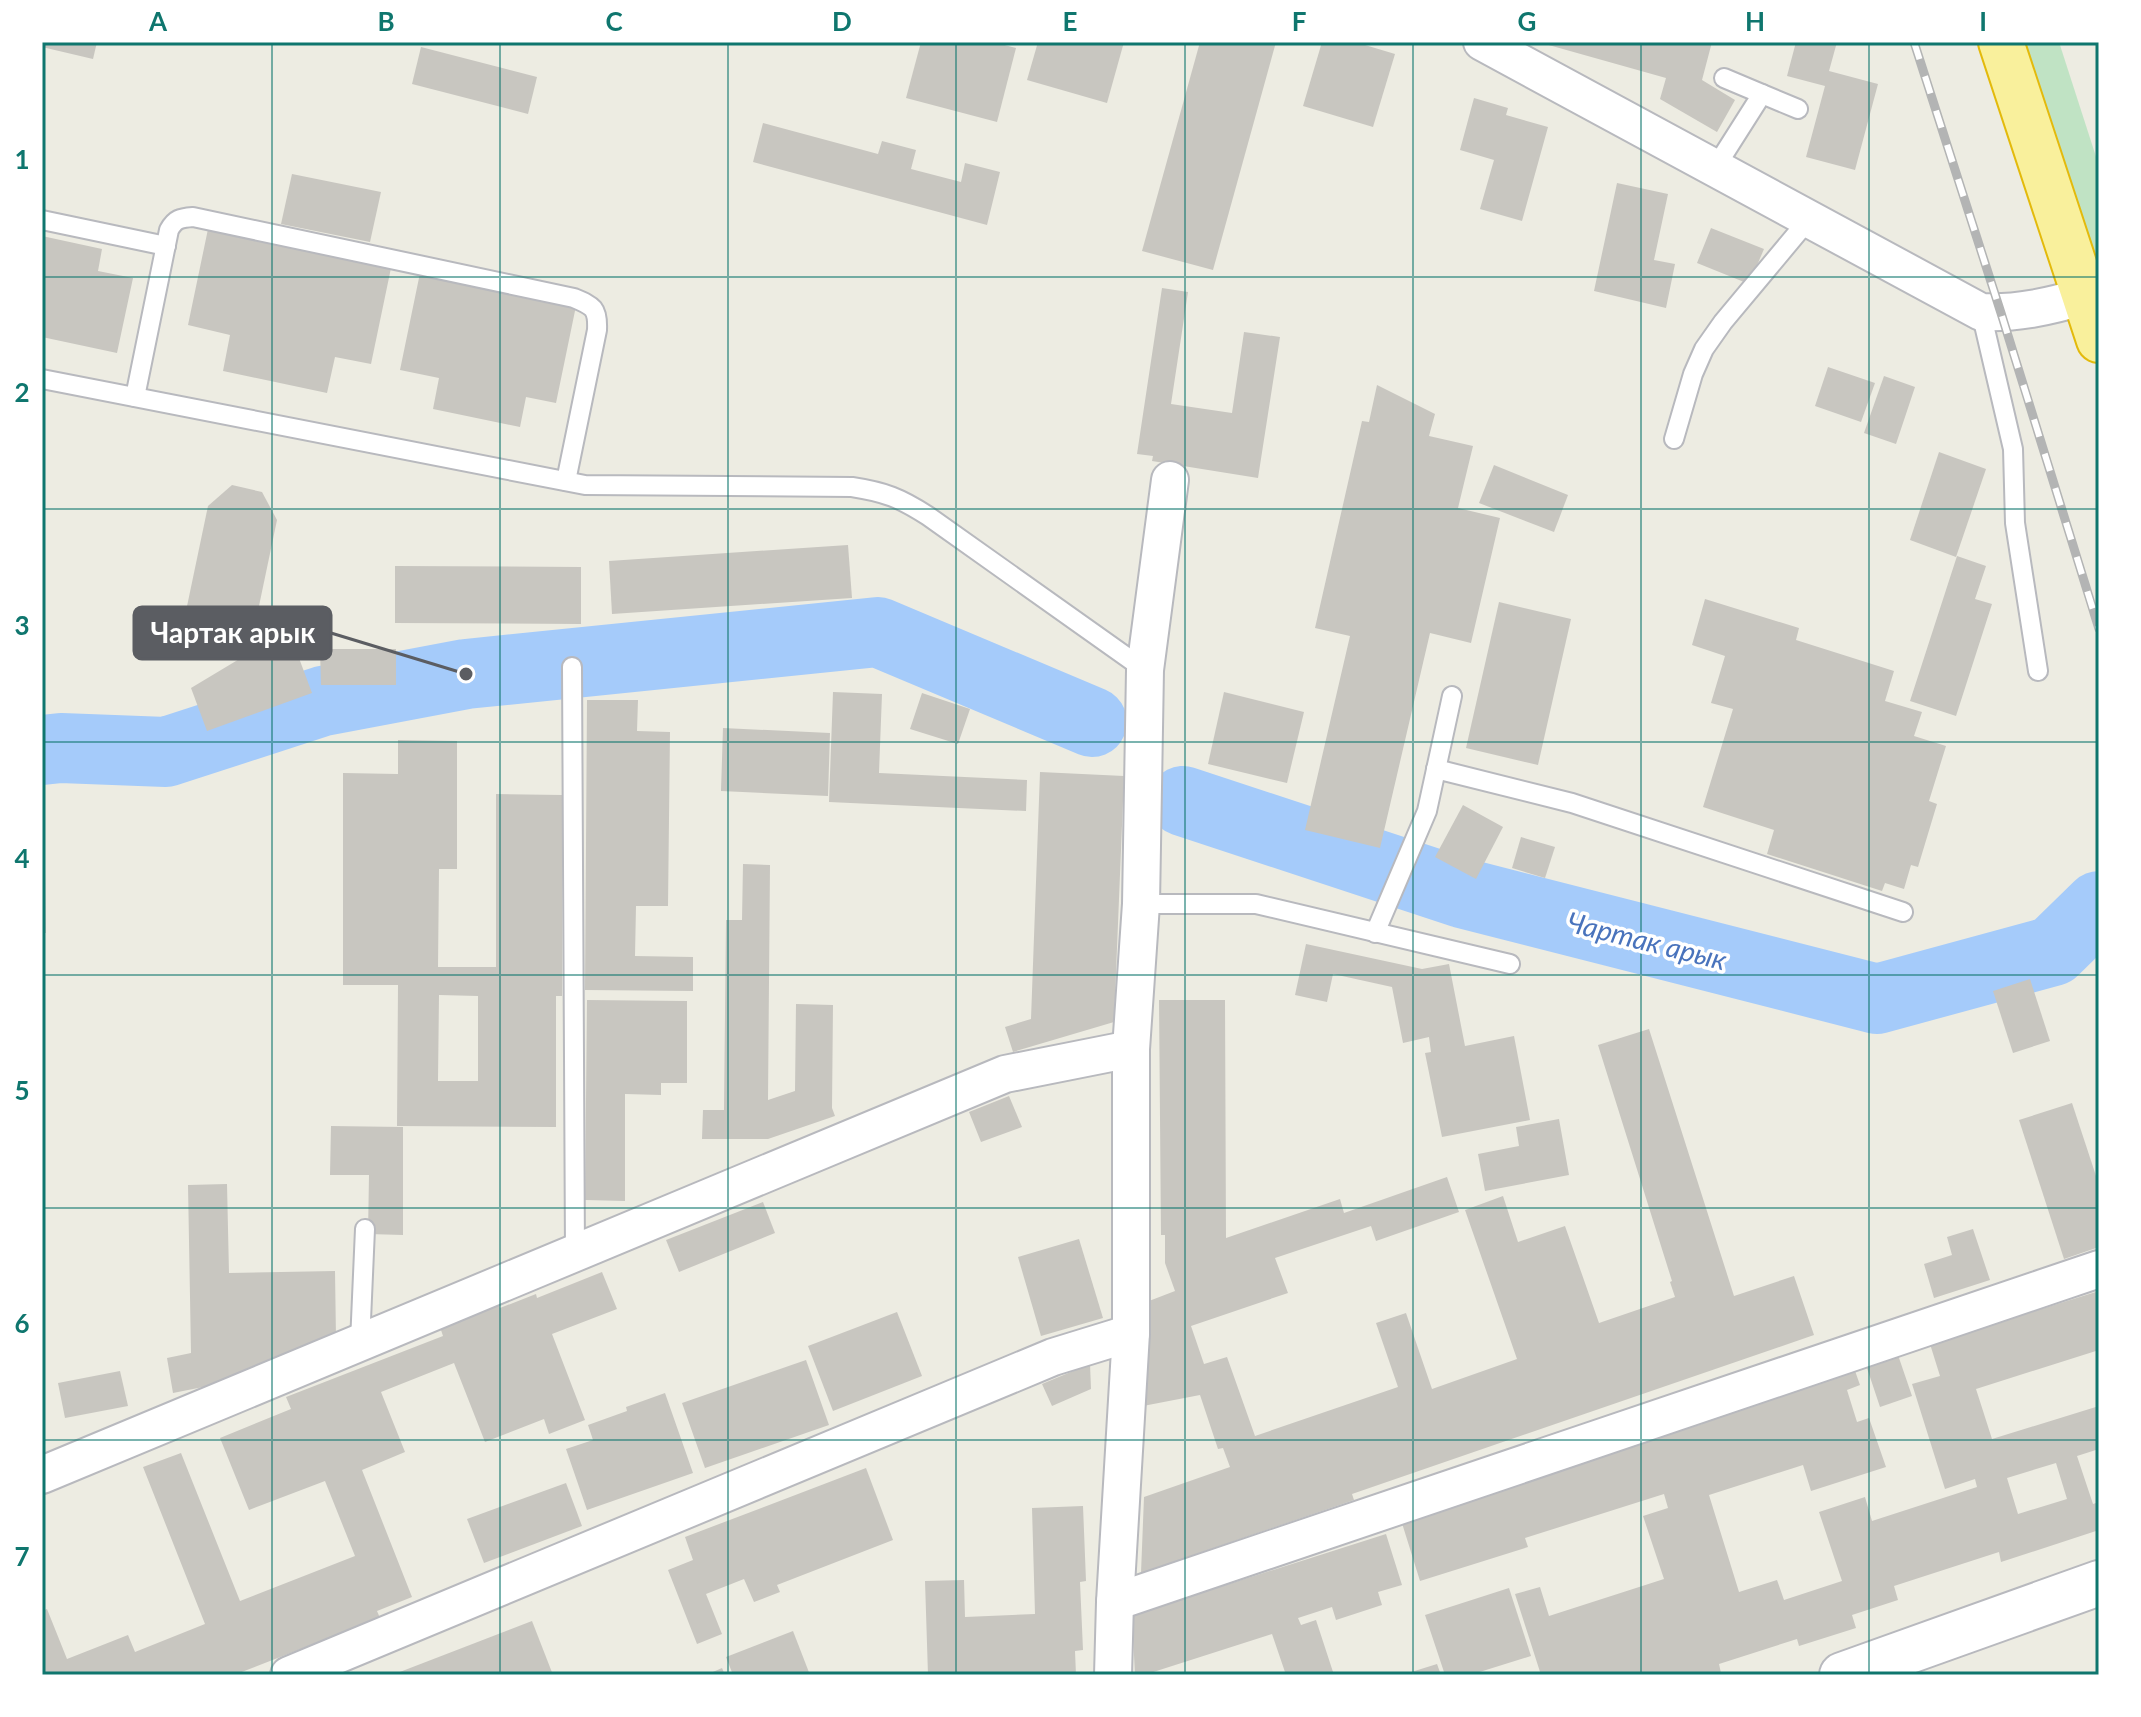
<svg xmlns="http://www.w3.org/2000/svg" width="2141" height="1717" font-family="Lato,sans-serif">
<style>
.green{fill:#c0e3c4}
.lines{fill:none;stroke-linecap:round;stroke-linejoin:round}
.river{stroke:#a5cbfa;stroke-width:70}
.building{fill:#c8c6c0;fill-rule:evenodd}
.service-casing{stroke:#b8b9be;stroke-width:22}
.minor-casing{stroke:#b8b9be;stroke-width:40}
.tertiary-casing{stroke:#b8b9be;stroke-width:48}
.trunk-casing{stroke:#e3ba0c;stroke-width:48}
.service{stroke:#fff;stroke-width:18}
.minor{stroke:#fff;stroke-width:36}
.tertiary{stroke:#fff;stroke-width:44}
.trunk{stroke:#f9f09c;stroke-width:44}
.rail-casing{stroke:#b3b4b4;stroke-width:9}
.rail{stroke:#fff;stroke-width:6;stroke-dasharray:18;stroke-linecap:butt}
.grid{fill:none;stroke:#0f766e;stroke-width:2;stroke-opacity:0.55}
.labels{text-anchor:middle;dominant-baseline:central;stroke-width:7;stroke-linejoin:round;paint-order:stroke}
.water-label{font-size:28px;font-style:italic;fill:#4973bc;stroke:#fff}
.leader{fill:none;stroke:#5b5d62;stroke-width:3}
.callout-dot{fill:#5b5d62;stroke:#fff;stroke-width:3}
.callout{fill:#5b5d62;stroke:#5b5d62;stroke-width:3}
.callout-label{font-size:28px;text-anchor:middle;font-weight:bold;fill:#fff}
.neatline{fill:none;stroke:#0f766e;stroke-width:3}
.grid-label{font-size:26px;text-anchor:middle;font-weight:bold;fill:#0f766e}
</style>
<rect width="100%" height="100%" fill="#edece2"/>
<path class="green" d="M2024 42H2059L2099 166V273Z"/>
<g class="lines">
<g class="river">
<path d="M42 750 61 748 166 752 323 701 466 674 878 632 1092 722"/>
<path d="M1183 801 1462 893 1877 999 2053 951 2099 906"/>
</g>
</g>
<g class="building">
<path d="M42 42H97L93 59 42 47Z"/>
<path d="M921 42H993L1016 48 997 122 906 98Z"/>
<path d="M1038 42H1124L1107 103 1027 80Z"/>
<path d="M1200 42H1276L1213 270 1142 251Z"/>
<path d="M1322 42H1355L1395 54 1373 127 1303 106Z"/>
<path d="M1538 42H1712L1702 80 1735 100 1717 132 1660 99 1666 78Z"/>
<path d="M1796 42H1837L1829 71 1878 84 1855 170 1806 157 1825 86 1787 76Z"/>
<path d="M421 47 537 77 528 114 412 84Z"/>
<path d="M1474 98 1508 108 1506 115 1548 127 1522 221 1480 209 1494 160 1460 150Z"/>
<path d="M763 123 878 154 882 141 916 150 911 169 961 182 965 163 1000 172 987 225 753 162Z"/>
<path d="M292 174 381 192 370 242 281 224Z"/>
<path d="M1617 183 1668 194 1654 260 1675 264 1666 308 1594 291Z"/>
<path d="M1711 228 1764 249 1749 284 1697 263Z"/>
<path d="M208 229 391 268 371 364 335 357 327 393 223 371 230 335 188 325Z"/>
<path d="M42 236 102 249 98 271 133 278 117 353 42 337Z"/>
<path d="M420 273 576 306 556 403 526 397 520 427 433 409 439 378 400 370Z"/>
<path d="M1162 288 1188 292 1171 404 1232 413 1244 332 1280 337 1258 478 1152 461 1153 456 1137 454Z"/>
<path d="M1828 367 1875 383 1861 422 1815 406Z"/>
<path d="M1884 376 1915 387 1896 444 1864 433Z"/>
<path d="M1377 385 1435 414 1429 436 1473 446 1458 508 1500 518 1471 643 1430 633 1380 848 1305 830 1350 636 1315 628 1362 421 1369 422Z"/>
<path d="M1939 452 1986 469 1956 557 1910 540Z"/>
<path d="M1494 465 1568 495 1554 532 1479 503Z"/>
<path d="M232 485 262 492 277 520 255 625 186 611 208 506Z"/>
<path d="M848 545 852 598 612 614 609 561Z"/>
<path d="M1957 556 1986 566 1975 599 1992 604 1956 716 1910 701Z"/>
<path d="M395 566 581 567V624L395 623Z"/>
<path d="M1705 599 1799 628 1796 640 1894 671 1885 701 1922 712 1914 736 1946 746 1929 801 1937 804 1918 867 1911 865 1904 889 1885 883 1882 891 1767 854 1774 830 1703 807 1733 709 1711 703 1725 656 1692 645Z"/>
<path d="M1499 602 1571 619 1538 765 1466 748Z"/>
<path d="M320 649H396V685H321Z"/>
<path d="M296 650 312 693 207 731 191 688 251 652Z"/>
<path d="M833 692 882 694 879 773 1027 780 1026 811 829 802Z"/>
<path d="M1224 692 1304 712 1287 783 1208 764Z"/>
<path d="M922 693 970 709 958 744 910 729Z"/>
<path d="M587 700H638L637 731 670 732 668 906H636L635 956 693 957V991L585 990Z"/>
<path d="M723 728 830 733 828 796 721 791Z"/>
<path d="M398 740 457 741V869H439L438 967H496V794L562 795V996H556V1127L397 1126 398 985H343V773L398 774ZM439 995 478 996V1081H438Z"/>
<path d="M1040 772 1124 776 1114 1022 1013 1052 1005 1027 1031 1019Z"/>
<path d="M1463 805 1503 827 1476 879 1435 857Z"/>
<path d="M1521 837 1555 847 1545 878 1512 868Z"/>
<path d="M743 864 770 865 768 1100 795 1091 796 1004 833 1005 832 1108 835 1116 768 1139H702L703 1110H724L726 920H742Z"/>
<path d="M42 868H45L46 933H42Z"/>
<path d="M1306 944 1422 969 1449 964 1465 1046 1514 1036 1530 1120 1442 1137 1425 1053 1431 1052 1429 1037 1403 1043 1392 987 1333 974 1327 1002 1295 995Z"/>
<path d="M2030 979 2050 1041 2013 1053 1993 991Z"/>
<path d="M587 1000 687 1001V1083H661V1095L625 1094V1201L585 1200Z"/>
<path d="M1159 1000H1225L1226 1238 1340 1199 1344 1213 1447 1177 1459 1212 1376 1241 1371 1226 1275 1258 1288 1293 1191 1326 1204 1364 1227 1357 1255 1436 1398 1387 1376 1323 1406 1313 1432 1389 1517 1359 1465 1210 1503 1196 1518 1242 1565 1226 1599 1323 1675 1297 1670 1282 1672 1281 1598 1045 1649 1029 1734 1296 1794 1276 1814 1335 1352 1494 1354 1500 1141 1573 1144 1497 1230 1467 1223 1448 1218 1449 1200 1395 1143 1406 1144 1375H1147L1149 1301 1175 1291 1165 1263V1235H1161Z"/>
<path d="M1009 1096 1022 1127 981 1142 969 1112Z"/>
<path d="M2072 1103 2099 1185V1247L2064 1259 2019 1120Z"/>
<path d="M1559 1119 1569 1175 1485 1191 1478 1154 1519 1146 1516 1127Z"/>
<path d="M331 1126 403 1127V1235L368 1234 369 1175H330Z"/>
<path d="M227 1184 229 1273 335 1271 336 1339 218 1384 173 1393 167 1358 191 1353 188 1185Z"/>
<path d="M763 1202 775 1233 679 1272 666 1240Z"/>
<path d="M1973 1229 1990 1280 1934 1298 1924 1264 1952 1255 1947 1237Z"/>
<path d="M1079 1239 1103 1318 1041 1336 1018 1257Z"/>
<path d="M602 1272 617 1309 552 1334 585 1420 549 1434 544 1419 485 1442 454 1363 381 1392 405 1452 362 1470 412 1597 377 1611 380 1618 234 1675H42V1611L47 1609 67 1659 128 1635 135 1652 205 1624 143 1467 181 1453 240 1601 355 1556 325 1481 249 1510 220 1438 291 1409 286 1397 443 1336 440 1327 499 1304 500 1308 536 1294 537 1298Z"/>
<path d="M2099 1291V1350L1976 1389 1992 1439 2099 1406V1449L2077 1456 2093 1504 2099 1502V1530L2001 1562 1999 1552 1894 1586 1898 1600 1852 1615 1856 1628 1799 1646 1797 1639 1719 1664 1721 1673 1716 1675H1541L1515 1594 1540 1587 1549 1616 1664 1579 1643 1516 1668 1508 1664 1494 1525 1538 1528 1547 1420 1581 1401 1520 1702 1424 1699 1417 1854 1368 1860 1385 1847 1390 1857 1422 1869 1418 1886 1467 1811 1491 1803 1465 1709 1495 1739 1592 1777 1580 1784 1600 1842 1581 1819 1512 1865 1497 1872 1521 1977 1487 1975 1479 1945 1489 1912 1384 1940 1376 1930 1344ZM2056 1463 2067 1499 2018 1514 2007 1478Z"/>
<path d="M897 1312 922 1376 833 1411 808 1346Z"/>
<path d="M1898 1355 1912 1396 1880 1407 1866 1365Z"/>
<path d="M806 1360 829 1425 705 1468 682 1403Z"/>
<path d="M1090 1364 1091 1389 1052 1406 1042 1384Z"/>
<path d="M120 1371 128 1406 65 1418 58 1383Z"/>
<path d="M665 1393 693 1473 587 1510 566 1449 593 1440 588 1425 627 1411 626 1407Z"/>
<path d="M866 1468 893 1540 777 1585 780 1592 754 1602 744 1579 706 1594 722 1634 697 1644 668 1570 693 1560 685 1537Z"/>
<path d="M566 1483 582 1526 484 1563 467 1519Z"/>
<path d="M1083 1506 1086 1581 1080 1582 1083 1650 1075 1651 1076 1675H928L925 1581 964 1580 965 1617 1035 1614 1032 1508Z"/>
<path d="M1386 1534 1402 1585 1378 1592 1382 1605 1336 1620 1332 1607 1298 1618 1301 1625 1316 1620 1334 1675H1286L1272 1634 1144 1675H1135L1132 1615Z"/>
<path d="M1509 1588 1531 1656 1470 1675H1445L1425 1615Z"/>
<path d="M532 1621 553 1675H392Z"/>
<path d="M793 1631 810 1675H733L726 1657Z"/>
<path d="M1437 1664 1441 1675H1405V1674Z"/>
<path d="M722 1668 725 1675H706Z"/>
</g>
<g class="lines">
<g class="service-casing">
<g id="service">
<path d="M1762 94 1798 109"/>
<path d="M1715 168 1762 94 1724 78"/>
<path d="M42 220 166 246"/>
<path d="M1981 312 2013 449 2015 523 2038 671"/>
<path d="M42 379 585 485 852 487C885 492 900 498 928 516L1145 670"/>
<path d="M135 397 169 230C175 219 180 218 193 217L574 298C593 306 598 308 597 330L566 481"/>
<path d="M1674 439 1693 374 1704 349 1723 322 1809 219"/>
<path d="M572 667 575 1254"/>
<path d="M1436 769 1572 803 1903 912"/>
<path d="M1141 904H1256L1510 964"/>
<path d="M1375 933 1427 811 1452 696"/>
<path d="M360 1343 365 1229"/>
</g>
</g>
<g class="minor-casing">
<g id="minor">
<path d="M1482 42 1981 312C2017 314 2051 306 2085 296"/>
<path d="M42 1475 1005 1074 1131 1049"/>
<path d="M1115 1602 2099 1269"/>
<path d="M289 1675 1053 1357 1131 1333"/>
<path d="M1113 1675 1115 1602 1131 1333V1049L1141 904 1145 670 1170 480"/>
</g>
</g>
<g class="tertiary-casing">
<path id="tertiary" d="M1842 1675 2099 1583"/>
</g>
<g class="trunk-casing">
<path id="trunk" d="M2001 42 2099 340"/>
</g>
<use href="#service" class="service"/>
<use href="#minor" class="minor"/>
<use href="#tertiary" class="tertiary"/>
<use href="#trunk" class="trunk"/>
<g class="rail-casing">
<path id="rail" d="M1914 42 2001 313 2099 629"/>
</g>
<use href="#rail" class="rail"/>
</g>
<path class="grid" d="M272 42V1675M500 42V1675M728 42V1675M956 42V1675M1185 42V1675M1413 42V1675M1641 42V1675M1869 42V1675M42 277H2099M42 509H2099M42 742H2099M42 975H2099M42 1208H2099M42 1440H2099"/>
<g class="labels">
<g class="water-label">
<text transform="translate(1647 940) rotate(14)">Чартак арык</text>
</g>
</g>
<path class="leader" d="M466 674L331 633"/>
<circle class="callout-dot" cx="466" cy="674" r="8"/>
<rect class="callout" x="134" y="607" width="197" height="52" rx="8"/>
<g class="callout-label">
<text x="233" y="643">Чартак арык</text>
</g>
<rect width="2141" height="1717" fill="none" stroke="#ffffff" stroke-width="88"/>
<rect x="44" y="44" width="2053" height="1629" class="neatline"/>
<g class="grid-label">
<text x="158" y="31">A</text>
<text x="386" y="31">B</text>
<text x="614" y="31">C</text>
<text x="842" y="31">D</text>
<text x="1070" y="31">E</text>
<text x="1299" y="31">F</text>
<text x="1527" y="31">G</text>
<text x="1755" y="31">H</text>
<text x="1983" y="31">I</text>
<text x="22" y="169">1</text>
<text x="22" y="402">2</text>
<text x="22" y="635">3</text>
<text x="22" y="868">4</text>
<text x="22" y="1100">5</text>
<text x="22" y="1333">6</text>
<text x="22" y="1566">7</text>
</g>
</svg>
